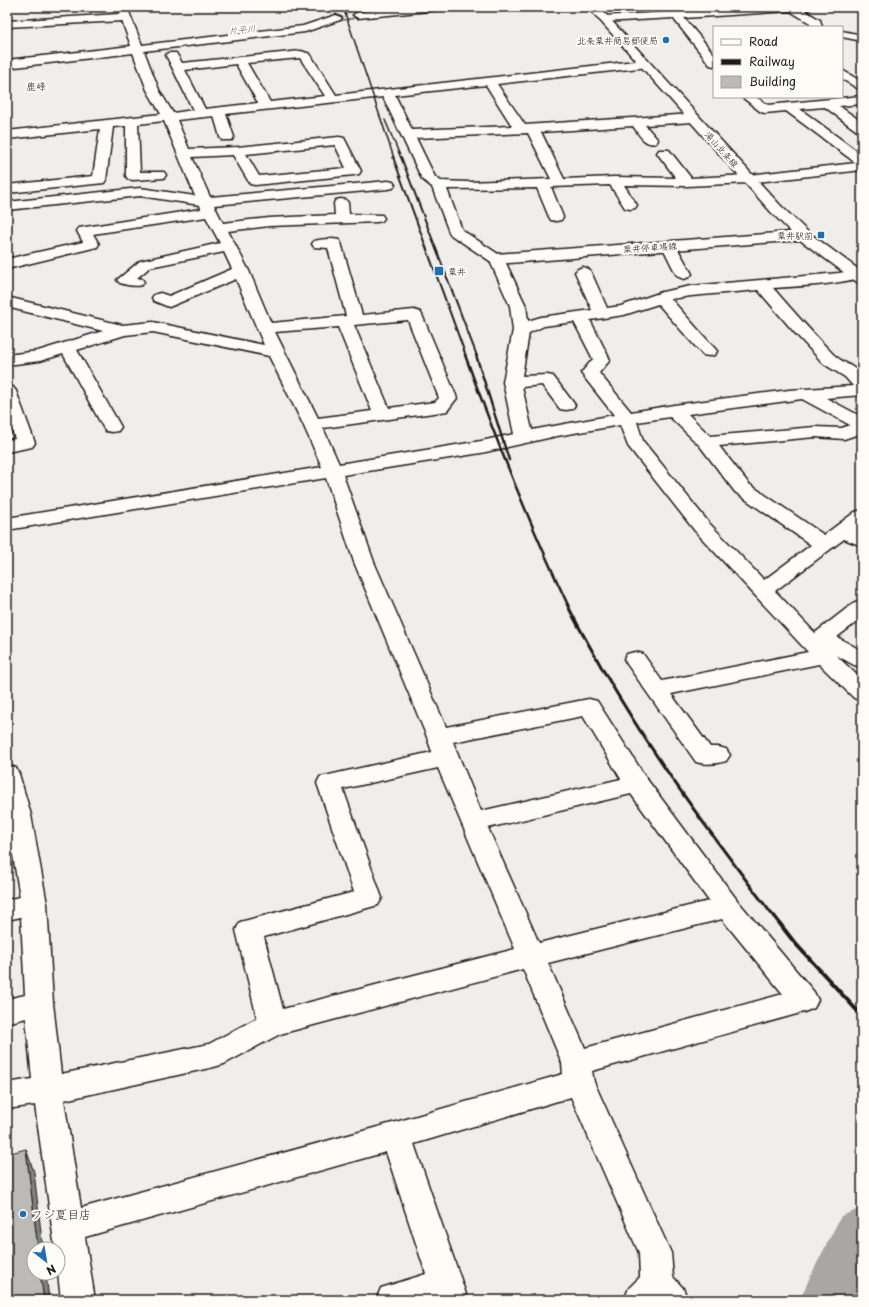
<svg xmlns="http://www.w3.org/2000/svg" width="869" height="1307" font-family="'Playpen Sans','Klee One',sans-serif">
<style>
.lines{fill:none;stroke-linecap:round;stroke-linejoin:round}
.stream{fill:#706f6d;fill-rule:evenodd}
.river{fill:#a8a7a3;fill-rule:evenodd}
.minor-casing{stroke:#1c1c1c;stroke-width:3}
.major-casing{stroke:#1c1c1c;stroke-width:3}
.minor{fill:#fdfcf7;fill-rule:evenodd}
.major{fill:#fdfcf7;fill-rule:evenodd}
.rail-far4{stroke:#1c1c1c;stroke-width:1.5}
.rail-far3{stroke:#1c1c1c;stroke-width:2}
.rail-far2{stroke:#1c1c1c;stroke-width:2.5}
.rail-far1{stroke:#1c1c1c;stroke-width:3}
.rail{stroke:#1c1c1c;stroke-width:4}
.shaded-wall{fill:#83827f;stroke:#1c1c1c}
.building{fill:#bbbab6;stroke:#1c1c1c}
.poi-dot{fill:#1f6fb2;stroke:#fdfcf7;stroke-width:1.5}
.labels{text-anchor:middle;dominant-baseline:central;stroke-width:4;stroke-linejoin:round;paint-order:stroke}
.far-water-label{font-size:9px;font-style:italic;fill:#5b5b59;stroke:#fdfcf7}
.far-poi-label{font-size:9px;fill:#1c1c1c;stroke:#fdfcf7;text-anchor:end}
.far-street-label{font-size:9px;fill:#1c1c1c;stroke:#fdfcf7}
.far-quarter-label{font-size:10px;fill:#1c1c1c;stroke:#fdfcf7}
.near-poi-label{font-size:12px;fill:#1c1c1c;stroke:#fdfcf7;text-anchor:start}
</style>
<rect width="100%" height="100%" fill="#f0eeea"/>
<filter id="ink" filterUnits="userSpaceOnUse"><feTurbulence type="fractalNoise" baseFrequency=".025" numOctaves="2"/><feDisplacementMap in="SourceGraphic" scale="8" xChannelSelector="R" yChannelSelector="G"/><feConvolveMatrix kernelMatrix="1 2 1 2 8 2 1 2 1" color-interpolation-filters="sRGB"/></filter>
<g filter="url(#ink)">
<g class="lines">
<g class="stream">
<path d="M461 7H479L477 8 431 11 429 10Z"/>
<path d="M365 15 366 17 332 23 330 22Z"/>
</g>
<path class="river" d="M862 1208 861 1300H800L809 1279 841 1216Z"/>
<g class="minor-casing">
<g id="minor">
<path d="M117 7H127L142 45 303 26 336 15 342 18 340 20 305 32 144 51 159 90 173 113 193 110 166 55 168 53H176L182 63 301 51 310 54 336 95 644 60 648 61 650 64 648 67 497 84 525 125 693 114 698 115 699 118 698 121 693 122 645 125 658 140 656 143C644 146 639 134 633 126L541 132 564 179 614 177 676 178 657 153 659 150H669L691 178 748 175 856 163 786 111 765 113 761 112 742 97H756L768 105 862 96V104L839 106 862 122V132L857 131 825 107 800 109 862 155V170L748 183 687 186 624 185 637 205 635 208 630 209 625 208 610 185 551 187 563 217 561 220 556 221 551 220 549 217 537 188 447 189 462 230 501 256 504 259 526 306 528 321 541 317 592 310 575 272 578 269 583 267 588 269 591 272 607 308 621 306 662 292 691 286 839 273 855 270 860 272 862 274 860 278C832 285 802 286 773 288 793 311 813 334 834 355 843 363 854 366 862 375V395L826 398 862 417V433L844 439 815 437 719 446 749 484 824 535 855 512 862 510V525L857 530 862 532V546L844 539 775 591 815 633 855 602 862 600V618L837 637 862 651V667L854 665 836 655 862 680V701L854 698 819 664 671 694 710 747H718L726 749 730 755 726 761C716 764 706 765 696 762L627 664 624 659 627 654 635 652 643 654 662 681 808 652 695 531 628 446 620 425 557 436 481 453 343 475 374 562 446 727 589 699 597 701 646 778 737 900 814 992 818 1000 814 1008 804 1012 592 1071 594 1082 671 1253 673 1277 683 1288 688 1300H624L629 1288 640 1277 639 1253 571 1097 414 1144 468 1300H376L381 1288 426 1274 386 1152 85 1237 95 1300H61L58 1273V1249H55L35 1105 7 1109V1083L32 1079 26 1018 7 1023V999L25 995 21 917 7 920V900L20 897 8 826H7V765L16 768 19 774 31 815 47 904 53 1003 61 1074 209 1044 257 1018 236 930 240 922 354 892 317 783 320 777 432 752 427 737 354 562 326 478 7 530V518L322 467 303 424 269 356 153 332 125 335 77 350 121 427 118 431 112 432 106 431 103 427 63 354 40 361 7 365V355L38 351 103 331 7 307V297L122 325 153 322 264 345 236 279 169 307 154 301 152 298 154 295 160 293 169 296 232 269 224 252 150 267 137 278 142 279 144 282 142 285C134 287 127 285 120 283L117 280 140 261 220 243 206 217 93 234 99 244 97 247 7 269V259L83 242 77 231 79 228 201 209 200 205 140 196 7 210V202L140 188 195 196 164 121 138 124 140 172H164L166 175 164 178 133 180 128 179 126 176V126L113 127 106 180 104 183 7 193V185L93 176 100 129 7 139V131L161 114 147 90 133 53 7 68V60L131 46 122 21 7 27V21L119 14ZM300 58 325 96 270 102 247 63ZM236 64 258 103 205 109 185 70ZM486 85 512 126 412 130 395 95ZM383 97 422 179 432 187 449 232 451 235 490 261 510 306 513 330 503 382 514 434 481 441 339 464 323 428 441 412 447 411 457 398 422 315 420 312 414 310 362 315 341 243 339 240C331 238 322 239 314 241L312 244 314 247 328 248 346 316 271 323 249 271 228 231 269 226 377 222 382 221 384 218 382 215 349 214 348 203 346 200 341 199 336 200 334 203 335 215 269 218 223 223 214 205 388 189 393 188 395 185 393 182 388 181 210 197 192 157 233 155 250 184 255 185 354 175 359 174 361 171 344 138 339 137 237 147 189 149 177 120 214 116 220 137 222 140H232L234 137 226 114ZM528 133 551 179 467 182 441 181 435 177 416 138ZM335 145 346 168 259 176 246 154ZM758 290 794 332 824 364 845 377 853 386 789 390 674 405 631 412 599 373 610 360 590 320 624 315 658 304 703 355 709 356 715 355 717 351 671 299 691 296ZM408 320 439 398 435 402 389 408 354 325ZM574 322 593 359 581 373 614 415 532 430 522 387 542 385 560 409 566 410 572 409 575 405 553 376 547 375 522 376 529 333 544 326ZM338 327 372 411 318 418 275 332ZM802 399 850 425 842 428 815 427 710 436 688 414ZM670 417 700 446 735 492 811 545 764 580 709 523 643 441 637 422ZM583 716 621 779 481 811 453 742ZM438 768 515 949 283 1009 264 937 378 905 382 898 343 789ZM631 794 709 901 539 943 488 828ZM722 919 783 994 585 1048 548 963ZM523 969 562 1063 563 1074 396 1122 81 1208 64 1100 214 1067 224 1064 280 1034Z"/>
<path d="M406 7H444L439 10 358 18 353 15 358 12Z"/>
<path d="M751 7H811L810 9 804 10 820 20 822 27H810V23L790 11 684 18 714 54V66L710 65 673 18 604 22 598 19 604 16Z"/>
<path d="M842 31 862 35V41L842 37Z"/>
<path d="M842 70 862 82V91L842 79Z"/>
<path d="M669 242 674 243 676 246 692 274 689 277 684 279 679 277 676 274 662 246 664 243Z"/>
<path d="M7 386 13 387 16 391 35 443 32 447 7 452V440L15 439 7 415Z"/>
</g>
</g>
<g class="major-casing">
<path id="major" d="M588 7H599L781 206 808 232 862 272V284L857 282 800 240 496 264 491 262 488 259 491 256 496 254 791 232 771 212Z"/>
</g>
<use href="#minor" class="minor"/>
<use href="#major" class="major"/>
<g class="rail-far4">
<path d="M343 7 394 158"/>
<path d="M385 120 401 158"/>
</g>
<g class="rail-far3">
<path d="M393 157 466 356"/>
<path d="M401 157 477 356"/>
</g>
<g class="rail-far2">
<path d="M465 355C496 440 529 523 568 605"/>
<path d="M476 355 509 460"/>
</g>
<path class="rail-far1" d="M567 604C578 627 591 648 603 670 653 757 713 837 774 917"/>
<path class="rail" d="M774 916 794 942 862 1016"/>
</g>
<g class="shaded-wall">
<path d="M26 1149 34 1172 43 1249H38Z"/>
<path d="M40 1273H46L49 1300H44Z"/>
</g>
<path class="building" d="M26 1149 38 1249H34V1273H40L44 1300H7V1154Z"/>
</g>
<g class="poi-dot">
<circle cx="666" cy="40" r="4"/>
<rect x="817" y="231" width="8" height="8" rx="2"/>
<rect x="434" y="266" width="10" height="10" rx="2"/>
<circle cx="23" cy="1214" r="4"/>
</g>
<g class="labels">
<g class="far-water-label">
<text transform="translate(242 29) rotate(-6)">片平川</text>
</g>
<g class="far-poi-label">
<text x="658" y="40">北条粟井簡易郵便局</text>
<text x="813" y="235">粟井駅前</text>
<text x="448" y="271" text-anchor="start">粟井</text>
</g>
<g class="far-street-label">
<text transform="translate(722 149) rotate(48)">湯山北条線</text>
<text transform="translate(650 247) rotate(-4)">粟井停車場線</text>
</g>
<g class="far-quarter-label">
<text x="36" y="85">鹿峰</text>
</g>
<g class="near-poi-label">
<text x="31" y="1214">フジ夏目店</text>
</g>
</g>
<rect width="869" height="1307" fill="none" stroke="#fdfcf7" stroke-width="24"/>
<rect x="12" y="12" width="845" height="1283" fill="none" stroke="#1c1c1c" stroke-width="1.5" filter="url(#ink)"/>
<rect x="713" y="26" width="130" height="72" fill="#fdfcf7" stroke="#a3a29f"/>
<rect x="721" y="39" width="20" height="6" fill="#fdfcf7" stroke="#a3a29f"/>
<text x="749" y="46" font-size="12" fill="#1c1c1c">Road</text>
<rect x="721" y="59" width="20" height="6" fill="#1c1c1c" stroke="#a3a29f"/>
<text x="749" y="66" font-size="12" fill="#1c1c1c">Railway</text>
<rect x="721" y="76" width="20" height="12" fill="#bbbab6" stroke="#a3a29f"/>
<text x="749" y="86" font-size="12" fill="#1c1c1c">Building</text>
<g transform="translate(46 1261) rotate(149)"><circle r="19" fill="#fdfcf7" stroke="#a3a29f"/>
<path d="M0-3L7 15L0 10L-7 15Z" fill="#1f6fb2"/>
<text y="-6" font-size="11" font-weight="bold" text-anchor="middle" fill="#1c1c1c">N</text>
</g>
</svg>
